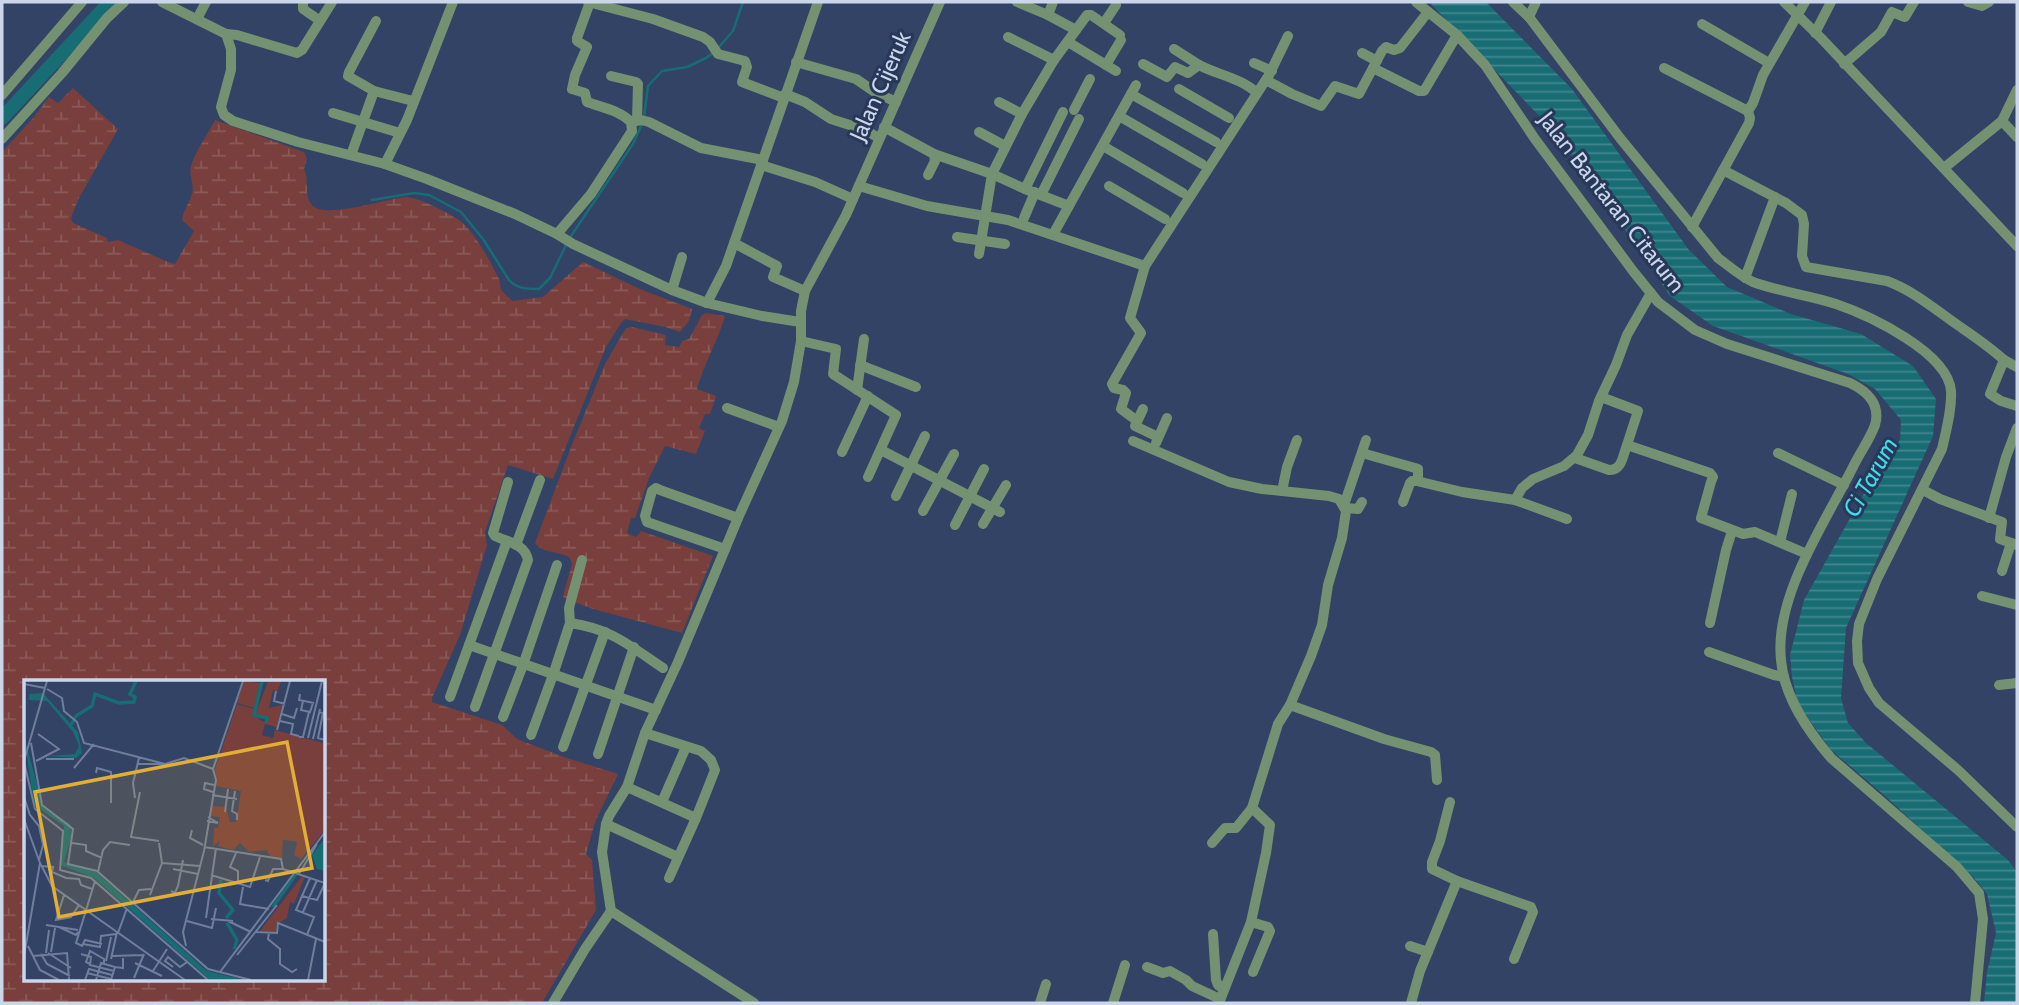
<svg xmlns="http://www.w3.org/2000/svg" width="2019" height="1005" font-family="Cabin,sans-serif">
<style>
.wetland{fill:url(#wetland-marsh);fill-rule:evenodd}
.water{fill:url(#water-rules)}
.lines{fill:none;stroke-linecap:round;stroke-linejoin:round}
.stream{stroke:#186c73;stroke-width:2.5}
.river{stroke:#186c73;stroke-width:14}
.minor{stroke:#749172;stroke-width:10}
.labels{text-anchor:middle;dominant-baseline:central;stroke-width:6;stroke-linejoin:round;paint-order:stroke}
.street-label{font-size:23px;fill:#cbd6eb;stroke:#283859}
.water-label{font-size:24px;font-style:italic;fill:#42dbe8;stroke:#283859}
.inset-river{fill:none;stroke:#186c73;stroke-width:3.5}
.inset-road{fill:none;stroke:#6f7e9b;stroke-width:2}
.view{fill:#e3ae35;fill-opacity:0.15;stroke:#e3ae35;stroke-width:3.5}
.inset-edge{fill:none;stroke:#cbd6eb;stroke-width:3.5}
</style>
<defs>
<pattern id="wetland-marsh" width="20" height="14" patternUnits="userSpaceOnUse" patternTransform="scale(1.75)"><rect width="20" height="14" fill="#783f3c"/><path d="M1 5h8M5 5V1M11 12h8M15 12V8" fill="none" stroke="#8a5a58"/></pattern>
<pattern id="water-rules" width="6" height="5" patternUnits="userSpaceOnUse" patternTransform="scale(1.75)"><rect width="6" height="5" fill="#186c73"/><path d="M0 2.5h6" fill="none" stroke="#43878e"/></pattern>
</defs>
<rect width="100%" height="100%" fill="#324365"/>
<g class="wetland">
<path d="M73 88 118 129 78 200 71 218 73 223 107 238 108 242 118 240 168 262 175 264 194 231 182 220C183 210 190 203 192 193 195 184 188 176 191 166 196 150 208 134 215 120L304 152 307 159 304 169C310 180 303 194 312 205 324 220 388 198 406 197 418 197 446 212 456 218 473 228 490 261 499 279 500 282 500 286 501 289 503 293 509 297 512 301L543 297 583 262 640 289 692 309 689 321 680 332 665 327 625 319 621 323 606 347 553 479 508 465 485 532 487 545 460 635 432 698V702L502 725 517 739 564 757 618 774 595 822 586 854 592 860 596 910 542 1003H2V152L34 117 49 97 58 103ZM26 681H324V979H26Z"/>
<path d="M706 313 725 316C718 341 704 363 697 389L716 396 710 414H705L699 428 705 431 696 454 665 446 649 478 635 518H631L627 533 636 537 641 531 713 556 682 633 593 609 566 599 563 596 572 564 570 558C560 551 543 554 535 543L571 447 605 364 626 328 632 327 666 335 665 345 679 347 682 341 689 339 702 315Z"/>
</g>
<path class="water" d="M1429 2H1486L1572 89 1689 250 1727 287 1791 314 1861 334 1913 366 1936 399 1933 436 1846 628 1841 698 1848 723 1866 743 2008 860 2017 872V1003H1984L1987 972 1996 933 1987 894 1974 878 1884 795 1830 749 1798 704 1792 677 1790 655 1804 600 1880 465 1900 440 1901 420 1875 389 1848 374 1713 326 1670 296 1639 249 1549 126Z"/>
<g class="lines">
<g class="stream">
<path d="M719 47 733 31 743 2"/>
<path d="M644 117 648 86 662 71 687 67 706 58 714 52"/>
<path d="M372 200 414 193 429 195 461 212 483 239 509 280C517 289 527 289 539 289L550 278 566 245"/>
<path d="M569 239 633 144 642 124"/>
</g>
<path class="river" d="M2 118 110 2"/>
<g class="minor">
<path d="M162 2 226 34 231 49V70L221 107 224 115 233 121 298 142 385 164 427 179 515 214 557 234 573 244 672 290 707 303 762 316 800 322"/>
<path d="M303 2V9L319 20"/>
<path d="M588 2 653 19 703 37 710 42 718 54 745 61 747 67 742 82 784 98"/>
<path d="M1017 2 1048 15 1076 30"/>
<path d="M1416 2 1457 35 1485 65 1535 139 1633 271 1658 302 1695 330 1727 344 1850 383C1867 391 1881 404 1875 425 1870 439 1861 451 1855 463 1827 520 1774 595 1781 660 1784 697 1808 731 1831 758L1957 867 1979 893 1983 919 1975 1003"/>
<path d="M1513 2 1529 17 1620 138 1718 258C1729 266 1740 276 1753 282 1780 292 1809 295 1836 304 1868 315 1948 352 1951 391 1952 410 1946 431 1942 449L1877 579 1859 624 1857 641 1858 663 1869 688 1879 703 1958 770 2017 827"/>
<path d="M1784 2 1821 38 2017 246"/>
<path d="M1968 2 1982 6 1989 2"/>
<path d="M1048 15 1053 2"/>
<path d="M1529 17 1536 2"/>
<path d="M197 19 206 2"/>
<path d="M1104 23 1116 5"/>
<path d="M1702 24 1769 63"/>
<path d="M1815 33 1831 2"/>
<path d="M226 34 237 35 297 53 302 50 332 2"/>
<path d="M1008 37 1054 60"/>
<path d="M1068 42 1116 71"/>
<path d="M1174 49 1199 65"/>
<path d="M1362 53 1377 61"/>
<path d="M796 62 856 79 875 92 896 102"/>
<path d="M1254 63 1272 71"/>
<path d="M1143 64 1167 77 1175 67 1188 73 1199 65C1218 75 1241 78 1257 93"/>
<path d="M1844 64 1881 32 1892 12 1904 17H1905L1914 2"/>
<path d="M1106 65 1121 40"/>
<path d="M1373 68 1419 91H1424L1457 35"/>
<path d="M1664 68 1748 111"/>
<path d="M611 76 636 82 638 84 637 120"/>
<path d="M1266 80 1292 94 1321 106 1335 86 1359 94 1382 51 1386 47 1394 50 1400 48 1428 12"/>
<path d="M1179 89 1229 118"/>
<path d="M374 91 348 76 349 72 376 21"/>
<path d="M785 94 805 102 831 119 865 130 879 138"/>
<path d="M1131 94 1216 142"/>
<path d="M2 95 82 2"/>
<path d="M999 102 1022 114"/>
<path d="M1074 110 1090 79"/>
<path d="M333 113 400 133"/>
<path d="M1119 116 1202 164"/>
<path d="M2002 121 2017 137"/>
<path d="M631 122 641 120 649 122 701 148 763 160"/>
<path d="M884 127 934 154 992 174 1025 189 1069 206"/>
<path d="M979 132 1005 146"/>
<path d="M2 139 62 73 107 18 124 2"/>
<path d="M1103 146 1183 193"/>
<path d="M351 155 374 91 413 101"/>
<path d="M385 164 407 120 453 2"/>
<path d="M761 165 815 182 853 199"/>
<path d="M1944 168 2002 121 2017 90"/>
<path d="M1723 170 1786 203 1802 215 1804 224 1802 256 1806 267 1887 281C1914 291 1936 310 1959 326 1975 337 1990 347 2004 360L1990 394 2001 401 2017 406"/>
<path d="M928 175 935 161 934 154"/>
<path d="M859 186 927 206 1008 220 1145 266"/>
<path d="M1109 186 1165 219"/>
<path d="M1025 189 1063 112"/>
<path d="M1041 195 1079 119"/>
<path d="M1024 218 1035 192"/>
<path d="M1692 227 1749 123 1750 118 1748 111 1753 103 1763 75 1805 2"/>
<path d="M1055 231 1136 85"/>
<path d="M557 234 591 194 632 131 631 122C619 110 603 108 587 102L585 93 572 89 575 75 587 47 577 41V38L590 2"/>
<path d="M957 237 1005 244"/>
<path d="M734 243 777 266 773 277 805 291"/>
<path d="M979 254 992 174 1022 114 1054 60 1087 15H1091L1120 35"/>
<path d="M1745 278 1775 197"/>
<path d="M672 290 682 257"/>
<path d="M707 303 726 266 818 2"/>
<path d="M801 341 836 349 833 374 896 415 868 477"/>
<path d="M2004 360 2017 367"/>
<path d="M860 365 916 387"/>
<path d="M857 390 864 339"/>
<path d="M1601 397 1638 411 1627 445 1710 473 1713 477 1711 482 1701 518 1743 534 1755 532 1807 554"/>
<path d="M727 408 779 427"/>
<path d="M1143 409 1135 426 1158 437"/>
<path d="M1136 420 1121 409 1126 393 1123 390 1114 388 1112 384 1141 333 1130 318 1145 266 1269 75 1288 36"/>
<path d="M1133 441 1229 482 1262 489 1329 496 1339 499 1346 511 1342 538 1328 585 1322 625 1311 656 1290 705 1278 724 1252 808 1236 828H1225L1212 843"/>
<path d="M1156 443 1167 418"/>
<path d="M881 450 1000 512"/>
<path d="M842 452 868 396"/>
<path d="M1362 453 1415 468 1418 469V481L1421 482 1462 492 1515 500 1522 488 1533 479 1564 466 1577 455 1588 435 1599 401 1616 365 1627 335 1651 293"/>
<path d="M1778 453 1844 485"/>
<path d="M1575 458 1609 470C1622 471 1623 455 1627 445"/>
<path d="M1923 490 1940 499 2002 522 2000 539 2017 545"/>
<path d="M1282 491 1287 467 1297 440"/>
<path d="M896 496 925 436"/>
<path d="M1515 500 1567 519"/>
<path d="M1403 502 1410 483 1412 481H1418"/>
<path d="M1344 505 1366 440"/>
<path d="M1345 508 1358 509 1362 502"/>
<path d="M923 511 954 454"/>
<path d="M1989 518 2006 457 2017 428"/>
<path d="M983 524 1006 485"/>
<path d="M955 525 984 469"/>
<path d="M1780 542 1792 494"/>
<path d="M516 545 540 480"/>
<path d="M725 549 647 522 645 516 652 491 656 488 660 490 738 518"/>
<path d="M2002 571 2011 543"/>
<path d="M1982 596 2017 605"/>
<path d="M570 623C612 629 630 646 663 668"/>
<path d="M1710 623 1726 550 1732 531"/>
<path d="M469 645 656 710"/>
<path d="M1709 652 1774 675 1784 677"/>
<path d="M1999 685 2017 683"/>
<path d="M450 697 507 541"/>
<path d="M1290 705 1384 739 1431 752 1435 755 1437 780"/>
<path d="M475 707 528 560C525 544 508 542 495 536L493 533 508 482"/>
<path d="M503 717 523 665 557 565"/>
<path d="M531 735 553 675 570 623 569 608 582 560"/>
<path d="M563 747 605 632"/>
<path d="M598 754 634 647"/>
<path d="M627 787 696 818 715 770 711 760 701 751 645 733"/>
<path d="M662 802 686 747"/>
<path d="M1450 802 1440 841 1432 862V869L1457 881 1531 907 1533 912 1531 917 1514 959"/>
<path d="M606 824 678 857"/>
<path d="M669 878 696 818"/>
<path d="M1251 922 1268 927 1270 931 1253 972"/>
<path d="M1213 934 1216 980 1218 985 1224 989"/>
<path d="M1410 946 1428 952"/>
<path d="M1147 967 1163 973 1170 971 1186 980 1192 986 1220 999"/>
<path d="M553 1003 585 949 611 911"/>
<path d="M754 1003 611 911 602 852 606 824 609 816 627 787 645 733 678 662 738 518 782 421 794 382 801 341V311L805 291 846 215 940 2"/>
<path d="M1040 1003 1046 984"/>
<path d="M1113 1003 1125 965"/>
<path d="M1219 1003 1251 922 1266 853 1270 825 1252 808"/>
<path d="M1411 1003 1420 971 1457 881"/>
</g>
</g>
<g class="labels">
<g class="street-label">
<text transform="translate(880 86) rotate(-66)">Jalan Cijeruk</text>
<text transform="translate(1612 202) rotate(52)">Jalan Bantaran Citarum</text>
</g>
<g class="water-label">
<text transform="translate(1870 477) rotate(-61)">Ci Tarum</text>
</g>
</g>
<g transform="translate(24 680)">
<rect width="301" height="301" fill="#324365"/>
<path d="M219 1 237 3 230 28 213 23ZM244 1H257L254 11 249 10 245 28 258 25 253 47 241 44 238 55 249 58 251 50 300 63 301 150 277 179 270 175 273 162 268 161 259 160 258 178 246 177 243 170 225 172 216 163 209 170 194 166 196 161 189 166 190 148H194L196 137 185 136 187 126 202 127 206 142H212L217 111 192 106 191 89 213 24 230 29V36L242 43 243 38 231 35ZM278 196 281 197 270 224 266 222 263 238 252 245V253L236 251Z" fill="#783f3c"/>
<path d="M19 13 54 52 58 73 52 78 23 76 51 74 55 66 49 52 23 21 5 20V14ZM0 56 19 126 46 144 47 157 40 182 72 192 183 291 221 300 185 299 70 198 36 185 40 146 10 125ZM301 158V191L293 189 288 175Z" fill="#186c73"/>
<path class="inset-river" d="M238 1 230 35 243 38 242 43M47 45 52 36 68 26 71 14 95 23 110 22 111 17 106 14 112 1M197 200 195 213 209 230 202 238M249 227 274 191M203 243 213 260 210 269"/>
<path class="inset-road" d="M0 4 21 8M23 9 38 18 40 31 53 42 60 63 141 84 160 78 189 89M252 11 250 21 261 24M276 14 275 20 290 23M279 21 277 30 286 32 289 23M295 32 299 33 294 58 301 60M258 34 270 38 273 28M256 41 269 44 267 54 275 56M253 50 266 1M275 57H279L285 32M284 58 298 1M289 59 296 29M7 63 18 125 49 149 44 184 73 191 184 289 227 300M22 79H50M0 81 23 1M12 81 35 69 14 54M0 82 11 129 39 151 36 190 67 198 184 300M113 84H141M50 88 70 64M189 89 219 1M72 93 73 88 87 92V123M211 111 208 131 213 134V140M116 112 107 157 135 161M189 112 180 109 181 103 190 105M188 115 213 119M0 117 6 135 15 146 19 165 15 180M111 118 109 103 115 78M201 132 204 109M0 139 16 183 0 276M183 141 194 143 184 137M168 150 166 158 179 165M48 163 62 165V171L78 178M180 167 257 179 259 189 301 203 293 220 278 216 286 198M212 173 206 187 214 191V202M16 183 28 206 161 300M138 183 176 186M18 186 29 187 28 192 42 198 55 199 57 205 68 209M149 189 174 194M74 192 79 170 86 162 106 165M275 194 293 164M187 195 226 207 236 177M241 200 244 201 249 189H259M71 201 52 263 58 266 61 260 78 264M219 207 216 224 221 225M147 211 151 213 154 206 159 180M40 215 32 240 47 237 55 225M126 215 138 183 135 163M278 216 272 230 290 237 283 255M109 222 115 210 127 209M221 225 245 229M279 232 293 200M182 238 192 168M187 239 209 241M163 241 188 248 192 228M204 241 227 252M22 245 54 250M35 247 52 255 54 252M232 252 253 253 254 243 301 262M94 253 103 228M245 253 244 259 256 269V284L268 292 273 289M59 264 76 267 77 256 92 254M4 266 16 290 35 300M162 266 159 252 180 171 192 100 189 89M27 272 31 248M22 273 25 250M24 273 47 288M17 274 23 284 46 296M57 274 67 277 66 285 90 291M213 275 253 225M9 276 43 273 45 300M88 276 119 275M87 279 93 252M82 281 87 257M111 283 138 296M66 284 62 282 66 271 80 279V284M149 287 141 281 144 277 156 287 163 282M129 291 143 269M196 292 301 152M63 293 87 299M110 298 120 274M61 300 65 289 88 295M72 300 77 283 91 287M87 300 91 287 99 288V278M284 300 292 259"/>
<path class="view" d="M263 62 288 188 35 237 11 112Z"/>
<rect width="301" height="301" class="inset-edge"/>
</g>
<rect width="2019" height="1005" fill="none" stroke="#cbd6eb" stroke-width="7"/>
</svg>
